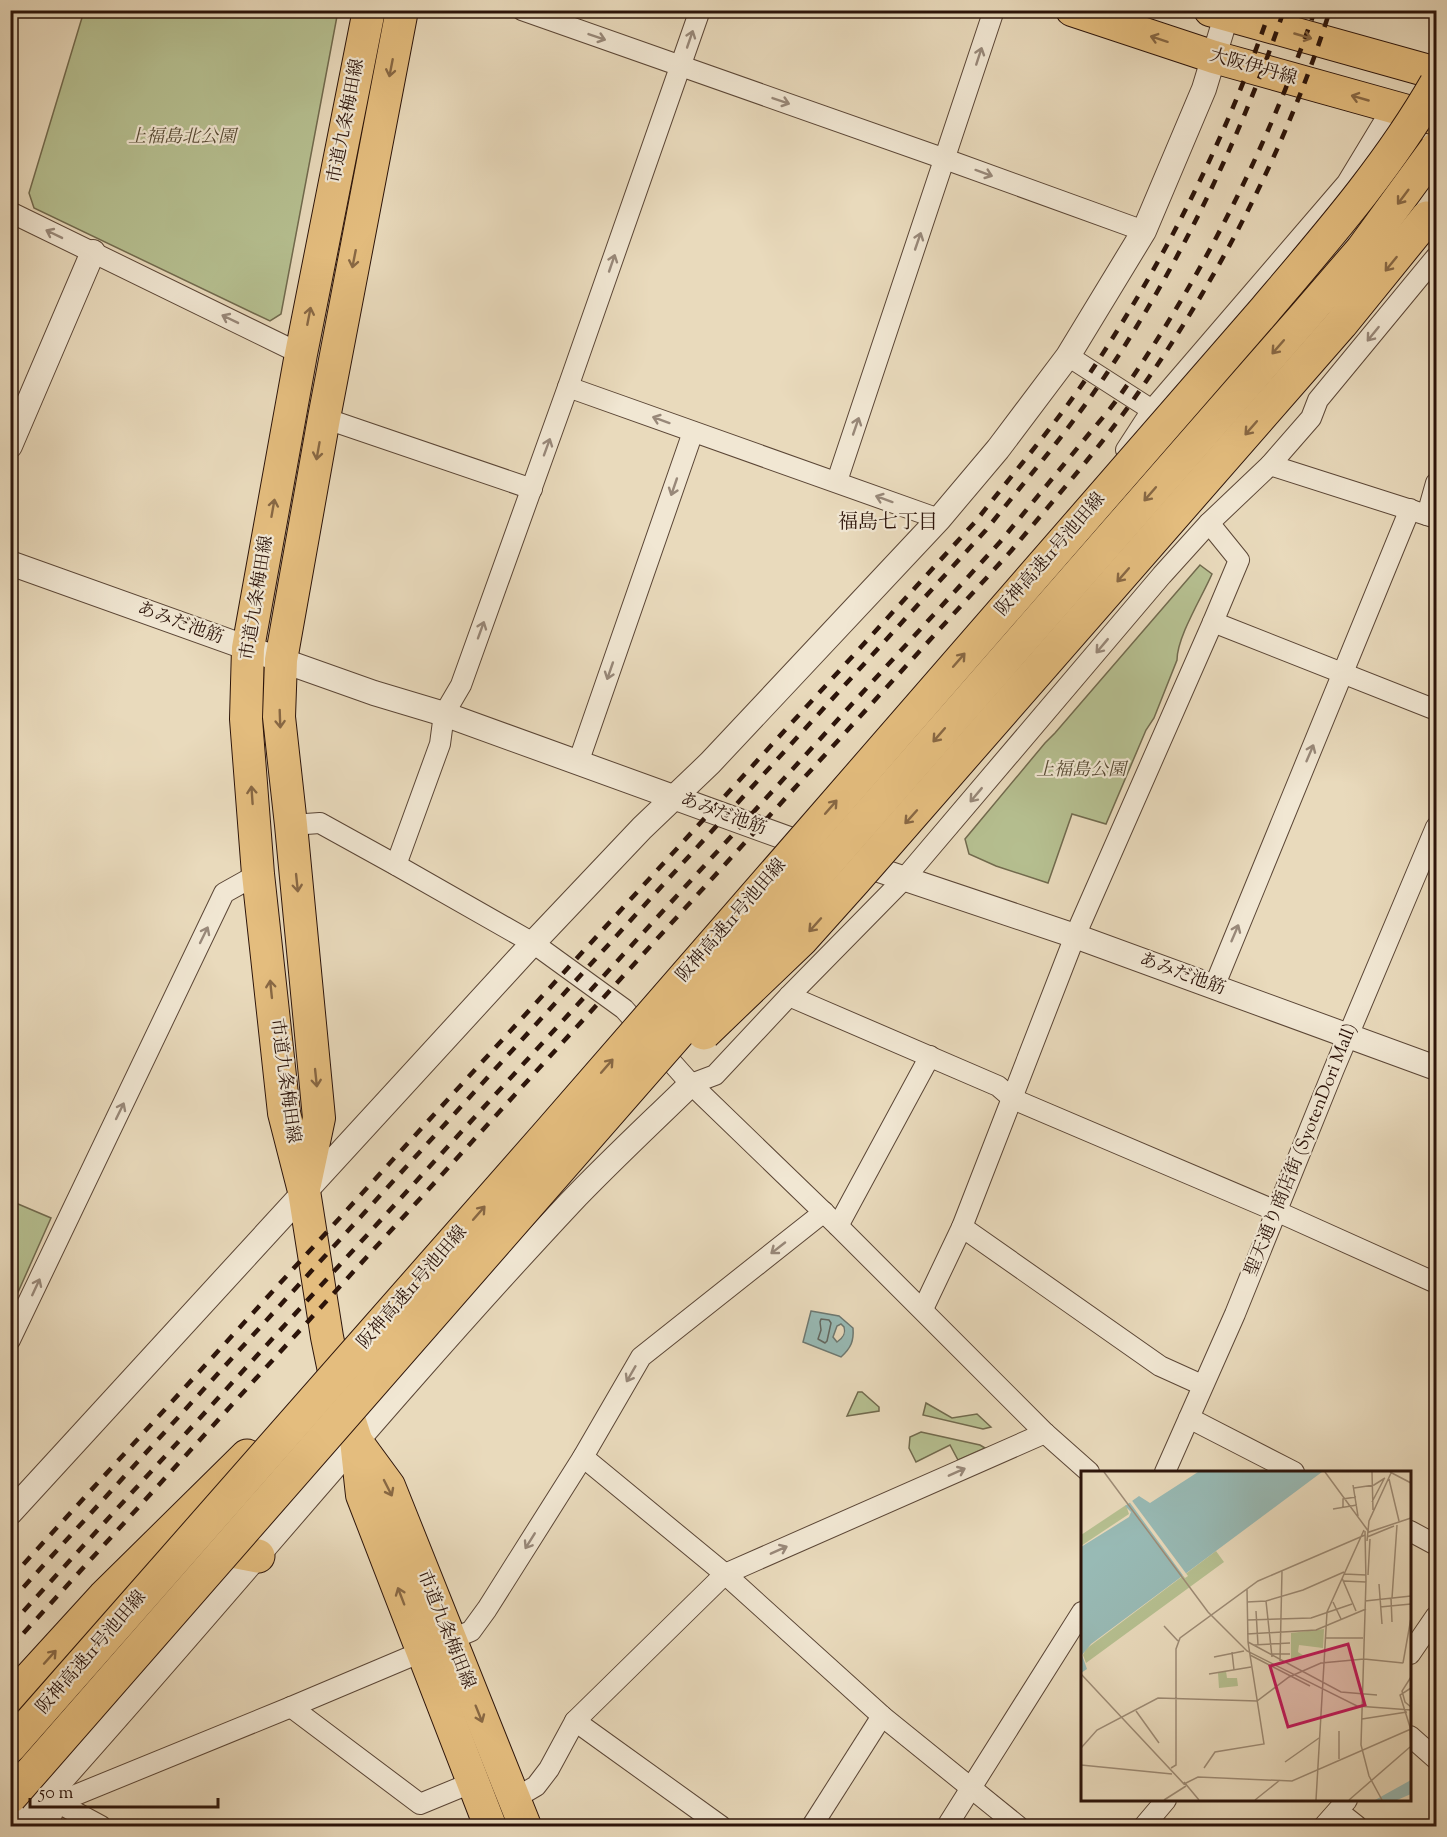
<svg xmlns="http://www.w3.org/2000/svg" width="1447" height="1837" font-family="'Sorts Mill Goudy','Noto Serif JP',serif">
<style>
.green{fill:#b6c091;stroke:#716a4e;stroke-width:1.5}
.water{fill:#98bab5;stroke:#6d7871;stroke-width:1.5;fill-rule:evenodd}
.lines{fill:none;stroke-linecap:round;stroke-linejoin:round}
.shore{stroke:#626760;stroke-width:1.5}
.minor-casing{stroke:#5b4636;stroke-width:22}
.tertiary-casing{stroke:#5b4636;stroke-width:26}
.primary-casing{stroke:#2c140a;stroke-width:34}
.motorway-casing{stroke:#2c140a;stroke-width:35}
.minor{stroke:#f1e7d3;stroke-width:20}
.tertiary{stroke:#f1e7d3;stroke-width:24}
.primary{stroke:#e4bd7e;stroke-width:32}
.motorway{stroke:#e4bd7e;stroke-width:33}
.rail{stroke:#2c140a;stroke-width:4.5;stroke-dasharray:10 10;stroke-linecap:butt}
.motorway-bridge-casing{stroke:#2c140a;stroke-width:35;stroke-linecap:butt}
.motorway-bridge{stroke:#e4bd7e;stroke-width:33}
.oneway{stroke:#886844}
.oneway2{stroke:#988879}
.labels{text-anchor:middle;dominant-baseline:central;stroke-width:4.5;stroke-linejoin:round;paint-order:stroke}
.street-label{font-size:18px;fill:#2c140a;stroke:#f1e7d3}
.park-label{font-size:18px;font-style:italic;fill:#554832;stroke:#f1e7d3}
.neighbourhood-label{font-size:20px;fill:#2c140a;stroke:#f1e7d3}
.inset-road{fill:none;stroke:#9d8b75;stroke-width:1.5}
.view{fill:#c2185b;fill-opacity:0.15;stroke:#c2185b;stroke-width:3}
.inset-edge{fill:none;stroke:#2c140a;stroke-width:3}
</style>
<rect width="100%" height="100%" fill="#e9dabc"/>
<filter id="stains"><feTurbulence type="fractalNoise" baseFrequency=".00333" numOctaves="4"/><feColorMatrix values="0 0 0 0 .2 0 0 0 0 .09 0 0 0 0 .02 0 0 0 .5 -.17"/></filter>
<radialGradient id="worn" r=".72"><stop offset=".6" stop-color="#630" stop-opacity="0"/><stop offset="1" stop-color="#630" stop-opacity=".3"/></radialGradient>
<g class="green">
<path d="M84 11H338L281 314 270 321 34 208 29 193Z"/>
<path d="M1200 565 1212 574C1202 597 1177 637 1177 660L1154 718 1146 730 1106 824 1072 814 1048 883 996 866 969 854 965 839 1045 743 1055 733Z"/>
<path d="M11 1201 51 1218 11 1308Z"/>
<path d="M858 1392H862L879 1407V1411L847 1416Z"/>
<path d="M926 1403 952 1418 977 1414 991 1427 983 1429 923 1415Z"/>
<path d="M921 1432 980 1445 985 1448 958 1460 950 1445 916 1462 909 1448 910 1437Z"/>
</g>
<path class="water" d="M811 1311 839 1316 853 1328C854 1341 851 1348 841 1357L803 1342ZM841 1324 844 1327C846 1334 843 1338 837 1342L833 1337 837 1326Z"/>
<g class="lines">
<path class="shore" d="M821 1319 829 1320 831 1323 827 1341 825 1343 818 1339 821 1330 820 1322Z"/>
<g class="minor-casing">
<g id="minor">
<path d="M522 10 945 159 1144 231"/>
<path d="M10 212 301 354"/>
<path d="M1068 356 1152 410"/>
<path d="M568 387 939 519"/>
<path d="M324 418 532 489"/>
<path d="M1126 450 1152 410 1347 183 1393 107"/>
<path d="M1270 465 1436 518"/>
<path d="M837 481 994 10"/>
<path d="M1427 515 1436 483"/>
<path d="M1213 622 1436 710"/>
<path d="M578 763 693 432"/>
<path d="M291 825 320 823 396 865 533 943 624 1009 691 1084 838 1226 1045 1433 1089 1472"/>
<path d="M396 865 440 744 444 714 461 685 568 387 700 10"/>
<path d="M1214 987 1410 509"/>
<path d="M789 996 998 1086 1013 1099 1276 1211 1436 1283"/>
<path d="M691 1084 715 1075 789 996 903 880 1162 575 1209 523 1270 465 1311 418 1318 400 1436 257"/>
<path d="M838 1226 930 1056"/>
<path d="M962 1227 1160 1366 1202 1385"/>
<path d="M923 1309 962 1227 1075 936 1213 622 1239 560 1209 523"/>
<path d="M10 1340 224 893 258 874"/>
<path d="M1189 1418 1294 1472"/>
<path d="M583 1457 725 1574 882 1716 1018 1826"/>
<path d="M1165 1472 1235 1314 1334 1069 1436 827"/>
<path d="M1410 1531 1436 1545"/>
<path d="M1410 1654 1436 1616"/>
<path d="M291 1707 420 1804 471 1783"/>
<path d="M575 1721 721 1826"/>
<path d="M1410 1736 1436 1759"/>
<path d="M51 1799 101 1826"/>
<path d="M514 1799 536 1786 549 1769 575 1721 725 1574 1045 1433"/>
<path d="M1338 1811 1357 1826"/>
<path d="M48 1826 56 1803 291 1707 471 1631 487 1609 583 1457 641 1357 824 1212"/>
<path d="M812 1826 882 1716"/>
<path d="M947 1826 1082 1612"/>
<path d="M1144 1826 1166 1800"/>
<path d="M1324 1826 1347 1800"/>
</g>
</g>
<g class="tertiary-casing">
<g id="tertiary">
<path d="M10 446 93 252"/>
<path d="M10 563 281 660 374 693 444 714 814 848"/>
<path d="M852 861 1075 936 1436 1068"/>
<path d="M10 1513 533 943 642 828 710 763 939 519 998 449 1068 356 1144 231 1204 89 1228 10"/>
<path d="M20 1826C206 1621 380 1406 569 1204 608 1163 650 1124 691 1084"/>
</g>
</g>
<g class="primary-casing">
<g id="primary">
<path d="M369 10 301 354 248 648 246 719 258 874 284 1113 304 1191 327 1337 334 1371 356 1440 362 1495 490 1826"/>
<path d="M1072 10 1214 57 1436 119"/>
<path d="M1210 10 1436 73"/>
<path d="M305 1184 319 1118 291 825 279 717 281 660 324 418 402 10"/>
<path d="M356 1441 389 1486 525 1826"/>
</g>
</g>
<g class="motorway-casing">
<g id="motorway">
<path d="M201 1545 258 1556"/>
<path d="M10 1700 104 1597 247 1456"/>
</g>
</g>
<use href="#minor" class="minor"/>
<use href="#tertiary" class="tertiary"/>
<use href="#primary" class="primary"/>
<use href="#motorway" class="motorway"/>
<g class="rail">
<path d="M10 1579 976 521C1014 472 1056 424 1090 373 1165 260 1226 139 1270 10"/>
<path d="M10 1602 986 530C1025 481 1066 434 1101 382 1178 268 1240 140 1284 10"/>
<path d="M10 1626 1000 542C1028 508 1056 474 1084 440 1096 425 1110 410 1121 394 1203 276 1268 146 1315 10"/>
<path d="M10 1648 1011 551C1051 503 1094 455 1131 403 1216 284 1286 150 1330 10"/>
</g>
<g class="motorway-bridge-casing">
<g id="motorway-bridge">
<path d="M704 1033 802 939 854 881 1341 324 1427 218"/>
<path d="M10 1746 550 1132 1265 310C1326 238 1389 166 1436 84"/>
<path d="M10 1797 1305 316 1362 250 1436 149"/>
</g>
</g>
<use href="#motorway-bridge" class="motorway-bridge"/>
</g>
<defs><path id="oneway-shaft" d="M-6 0H5M1.5-3L5.5 0L1.5 3" fill="none" stroke-width="1.6" stroke-linecap="round" stroke-linejoin="round" transform="scale(1.5)"/></defs>
<g class="oneway">
<use href="#oneway-shaft" transform="translate(1303 36) rotate(16)"/>
<use href="#oneway-shaft" transform="translate(1159 39) rotate(-162)"/>
<use href="#oneway-shaft" transform="translate(391 68) rotate(101)"/>
<use href="#oneway-shaft" transform="translate(1360 98) rotate(-164)"/>
<use href="#oneway-shaft" transform="translate(1403 197) rotate(127)"/>
<use href="#oneway-shaft" transform="translate(354 259) rotate(101)"/>
<use href="#oneway-shaft" transform="translate(1391 264) rotate(129)"/>
<use href="#oneway-shaft" transform="translate(309 316) rotate(-79)"/>
<use href="#oneway-shaft" transform="translate(1278 347) rotate(131)"/>
<use href="#oneway-shaft" transform="translate(1251 428) rotate(131)"/>
<use href="#oneway-shaft" transform="translate(318 451) rotate(100)"/>
<use href="#oneway-shaft" transform="translate(1150 494) rotate(131)"/>
<use href="#oneway-shaft" transform="translate(273 508) rotate(-80)"/>
<use href="#oneway-shaft" transform="translate(1123 575) rotate(131)"/>
<use href="#oneway-shaft" transform="translate(959 660) rotate(-49)"/>
<use href="#oneway-shaft" transform="translate(280 719) rotate(88)"/>
<use href="#oneway-shaft" transform="translate(939 735) rotate(131)"/>
<use href="#oneway-shaft" transform="translate(252 795) rotate(-94)"/>
<use href="#oneway-shaft" transform="translate(831 807) rotate(-49)"/>
<use href="#oneway-shaft" transform="translate(911 817) rotate(132)"/>
<use href="#oneway-shaft" transform="translate(297 883) rotate(84)"/>
<use href="#oneway-shaft" transform="translate(815 925) rotate(132)"/>
<use href="#oneway-shaft" transform="translate(271 989) rotate(-96)"/>
<use href="#oneway-shaft" transform="translate(607 1066) rotate(-49)"/>
<use href="#oneway-shaft" transform="translate(316 1078) rotate(84)"/>
<use href="#oneway-shaft" transform="translate(479 1213) rotate(-49)"/>
<use href="#oneway-shaft" transform="translate(388 1488) rotate(63)"/>
<use href="#oneway-shaft" transform="translate(401 1596) rotate(-111)"/>
<use href="#oneway-shaft" transform="translate(50 1657) rotate(-48)"/>
<use href="#oneway-shaft" transform="translate(479 1714) rotate(68)"/>
</g>
<g class="oneway2">
<use href="#oneway-shaft" transform="translate(597 37) rotate(19)"/>
<use href="#oneway-shaft" transform="translate(690 39) rotate(-71)"/>
<use href="#oneway-shaft" transform="translate(979 56) rotate(-72)"/>
<use href="#oneway-shaft" transform="translate(781 101) rotate(19)"/>
<use href="#oneway-shaft" transform="translate(984 173) rotate(20)"/>
<use href="#oneway-shaft" transform="translate(54 234) rotate(-154)"/>
<use href="#oneway-shaft" transform="translate(918 241) rotate(-71)"/>
<use href="#oneway-shaft" transform="translate(612 263) rotate(-71)"/>
<use href="#oneway-shaft" transform="translate(230 319) rotate(-154)"/>
<use href="#oneway-shaft" transform="translate(1373 334) rotate(129)"/>
<use href="#oneway-shaft" transform="translate(661 420) rotate(-160)"/>
<use href="#oneway-shaft" transform="translate(856 426) rotate(-71)"/>
<use href="#oneway-shaft" transform="translate(547 447) rotate(-70)"/>
<use href="#oneway-shaft" transform="translate(674 487) rotate(109)"/>
<use href="#oneway-shaft" transform="translate(884 499) rotate(-160)"/>
<use href="#oneway-shaft" transform="translate(481 630) rotate(-70)"/>
<use href="#oneway-shaft" transform="translate(1102 646) rotate(130)"/>
<use href="#oneway-shaft" transform="translate(610 671) rotate(109)"/>
<use href="#oneway-shaft" transform="translate(1310 753) rotate(-67)"/>
<use href="#oneway-shaft" transform="translate(976 795) rotate(130)"/>
<use href="#oneway-shaft" transform="translate(1235 933) rotate(-67)"/>
<use href="#oneway-shaft" transform="translate(204 935) rotate(-64)"/>
<use href="#oneway-shaft" transform="translate(120 1111) rotate(-64)"/>
<use href="#oneway-shaft" transform="translate(778 1248) rotate(142)"/>
<use href="#oneway-shaft" transform="translate(36 1287) rotate(-65)"/>
<use href="#oneway-shaft" transform="translate(631 1374) rotate(120)"/>
<use href="#oneway-shaft" transform="translate(957 1472) rotate(-24)"/>
<use href="#oneway-shaft" transform="translate(530 1541) rotate(122)"/>
<use href="#oneway-shaft" transform="translate(779 1550) rotate(-24)"/>
</g>
<g class="labels">
<g class="street-label">
<text transform="translate(1253 68) rotate(16)">大阪伊丹線</text>
<text transform="translate(347 121) rotate(-79)">市道九条梅田線</text>
<text transform="translate(1051 555) rotate(-49)">阪神高速11号池田線</text>
<text transform="translate(258 598) rotate(-81)">市道九条梅田線</text>
<text transform="translate(180 624) rotate(20)">あみだ池筋</text>
<text transform="translate(723 815) rotate(20)">あみだ池筋</text>
<text transform="translate(732 921) rotate(-49)">阪神高速11号池田線</text>
<text transform="translate(1182 975) rotate(20)">あみだ池筋</text>
<text transform="translate(284 1081) rotate(82)">市道九条梅田線</text>
<text transform="translate(1302 1150) rotate(-68)">聖天通り商店街 (SyotenDori Mall)</text>
<text transform="translate(413 1288) rotate(-49)">阪神高速11号池田線</text>
<text transform="translate(445 1630) rotate(68)">市道九条梅田線</text>
<text transform="translate(92 1653) rotate(-49)">阪神高速11号池田線</text>
</g>
<g class="park-label">
<text x="182" y="138">上福島北公園</text>
<text x="1081" y="771">上福島公園</text>
</g>
<g class="neighbourhood-label">
<text x="888" y="523">福島七丁目</text>
</g>
</g>
<g transform="translate(1081 1471)">
<rect width="330" height="330" fill="#e9dabc"/>
<path d="M45 34 48 43 0 75V64ZM135 80 143 91 5 192 2 184 5 178ZM243 158 242 177 218 174 217 181 223 185 210 189V162ZM145 200 146 207H156L157 215 138 217 137 202Z" fill="#b6c091"/>
<path d="M117 1H241L10 173 1 184 6 198 0 202V76L48 46 50 41 44 35 58 25 69 32ZM330 309V323L316 329H294Z" fill="#98bab5"/>
<path d="M49 27 107 105 104 107 47 29Z" fill="#e9dabc"/>
<path class="inset-road" d="M23 1 127 141 166 180 276 235 330 239M244 1 288 61 330 47M291 1 292 39M309 1 330 12M308 8 318 50M272 14 277 45M273 17 293 14 304 7M291 31 303 8M262 37V28L275 26M252 38 276 34M284 60 285 111M286 66 313 55M286 70 288 50 310 2M263 103 285 104M287 104 289 68M261 107 275 140M285 109 280 274 288 305 301 329M263 110 285 111M298 113 301 153M310 127 311 151M311 127 316 54M185 130 191 186M284 130 330 125M166 131 185 130 222 119 263 101M252 131 260 148M299 136 330 133M175 140 177 174M166 149 230 147 271 133M83 155 97 170M166 163 235 159 285 138M245 167H282M167 171 260 221 296 224M172 174 209 172M151 181 153 199M191 183H209M169 184 229 215M133 186 163 180M199 190 201 100M322 192 330 147M0 203 103 313 117 306 211 310 330 258M128 203 170 196M330 206 321 220 324 231 330 236M330 217 319 224 329 256 330 278M55 240 78 272M281 248 326 241M258 260V288M0 277 16 259 77 227 176 230 208 206 240 192 283 188 322 192M204 291 238 267M0 294 91 303M90 297 95 294V178L99 167 177 110 284 64M123 297 134 281 183 273 167 171 166 118M103 311 118 329M83 329 105 315M174 329 199 309M235 329 246 141 283 59M268 329 329 276"/>
<path class="view" d="M267 173 284 234 207 256 189 195Z"/>
<rect width="330" height="330" class="inset-edge"/>
</g>
<rect width="1447" height="1837" fill="none" stroke="#e9dabc" stroke-width="36"/>
<rect x="12" y="12" width="1423" height="1813" fill="none" stroke="#2c140a" stroke-width="3"/>
<rect x="18" y="18" width="1411" height="1801" fill="none" stroke="#2c140a" stroke-width="1.5"/>
<path d="M30 1798v9h188v-9" fill="none" stroke="#2c140a" stroke-width="3"/>
<text x="39" y="1798" font-size="18" fill="#2c140a" stroke="#f1e7d3" stroke-width="4.5" paint-order="stroke">50 m</text>
<rect width="100%" height="100%" filter="url(#stains)"/>
<rect width="100%" height="100%" fill="url(#worn)"/>
</svg>
